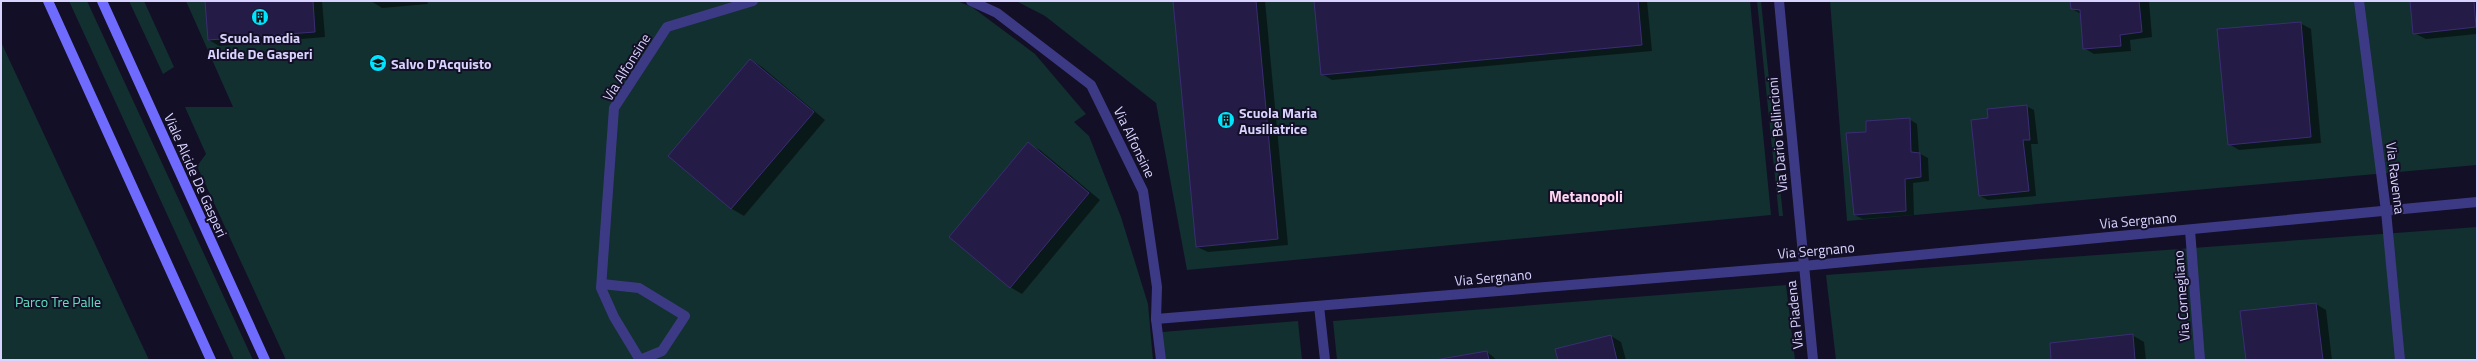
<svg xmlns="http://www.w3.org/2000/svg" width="2478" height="361" font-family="'Titillium Web',sans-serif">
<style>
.green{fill:#12302f}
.shadow{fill:#0007}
.building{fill:#241b47;stroke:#3b2d73}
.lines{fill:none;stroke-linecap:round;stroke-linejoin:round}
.street{stroke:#3d3a85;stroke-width:10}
.secondary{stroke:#6f6bff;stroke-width:10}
.labels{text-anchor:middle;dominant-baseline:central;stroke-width:4;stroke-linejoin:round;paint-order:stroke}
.poi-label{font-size:14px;font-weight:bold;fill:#d9d4ff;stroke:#130f26;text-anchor:start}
.street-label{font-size:14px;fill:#d9d4ff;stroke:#130f26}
.park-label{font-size:14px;fill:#5fe0c0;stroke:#130f26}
.neighbourhood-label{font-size:15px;font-weight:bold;fill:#ffd6f0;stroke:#130f26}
</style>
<rect width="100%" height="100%" fill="#130f26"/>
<g class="green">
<path d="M69 1H87L253 360H234Z"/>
<path d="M129 1H144L174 67 163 74Z"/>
<path d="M186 1H957L972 7 1035 54 1086 114 1074 122 1089 136 1121 217 1148 304 1153 360H286L197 166 206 154 185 107H233Z"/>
<path d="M1016 1H1750L1771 215 1187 270 1156 103 1045 16Z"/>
<path d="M1757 1H1761L1783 216H1779Z"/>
<path d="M1830 1H2477V165L1847 221Z"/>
<path d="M1 42 149 360H1Z"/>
<path d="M2477 227V360H1836L1826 275Z"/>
<path d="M1786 285 1795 360H1337L1333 321Z"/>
<path d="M1298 321 1302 360H1165L1162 332Z"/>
</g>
<g class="shadow">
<path d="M206 1H322L325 37 219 46 209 40Z"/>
<path d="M427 1 428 4 382 8 371 1Z"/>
<path d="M1174 1H1265L1288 245 1208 252 1197 247Z"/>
<path d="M1315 1H1647L1652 51 1332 80 1322 74Z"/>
<path d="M2071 1H2149L2152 37 2130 40 2131 51 2094 54 2084 48 2081 14 2072 9Z"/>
<path d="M2411 1H2477V34L2426 39 2414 33Z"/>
<path d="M2300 23 2311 29 2321 143 2239 150 2229 144Z"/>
<path d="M751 60 762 67 825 120 744 216 732 209 669 156Z"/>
<path d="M2026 106 2034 110 2038 144H2031L2036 196 1988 200 1980 196 1989 119Z"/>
<path d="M1909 119 1917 124 1919 153 1928 158 1929 181 1913 183 1914 215 1863 219 1854 215 1867 133Z"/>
<path d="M1028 144 1040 150 1100 200 1022 294 1010 287Z"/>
<path d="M2316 304 2326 310 2332 360H2247Z"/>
<path d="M2132 335 2144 342 2146 360H2052Z"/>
<path d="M1611 336 1621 342 1626 360H1559Z"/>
<path d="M1487 352 1497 360H1441Z"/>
</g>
<g class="building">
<path d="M205 1H313L315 32 208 40Z"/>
<path d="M1173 1H1256L1278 239 1196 247Z"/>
<path d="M1314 1H1638L1642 45 1321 75Z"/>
<path d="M2070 1H2139L2142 32 2120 35 2121 46 2083 49 2080 10 2071 9Z"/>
<path d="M2410 1H2474L2476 27 2413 34Z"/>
<path d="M2301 22 2311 137 2228 145 2217 29Z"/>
<path d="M750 59 814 112 731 209 668 156Z"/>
<path d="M2027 105 2030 140H2023L2029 191 1979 196 1971 120 1988 118 1987 109Z"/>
<path d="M1910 118 1911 152 1920 153 1921 177 1905 179 1906 211 1854 215 1846 133 1866 132V121Z"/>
<path d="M1028 142 1089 193 1010 288 949 237Z"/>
<path d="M2316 303 2323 360H2246L2240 311Z"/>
<path d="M2133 334 2135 360H2051L2050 343Z"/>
<path d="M1611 335 1617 360H1558L1555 349Z"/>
<path d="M1487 351 1489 360H1435Z"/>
</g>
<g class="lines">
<g class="street">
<path d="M971 1 997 13 1091 85 1143 191 1157 287 1156 319 1161 360"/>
<path d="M1779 1 1813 360"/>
<path d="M2359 1 2386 211 2400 360"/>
<path d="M2190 230 2200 360"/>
<path d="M602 284 639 288 685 316 662 351 640 360 614 317 601 288 614 108 667 27 753 1"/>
<path d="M1319 306 1325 360"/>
<path d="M1156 319 1803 266 2477 202"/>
</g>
<g class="secondary">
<path d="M48 1 211 360"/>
<path d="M102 1 265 360"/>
</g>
</g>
<defs>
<g id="building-disc" transform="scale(0.9)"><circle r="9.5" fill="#00e5ff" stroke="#130f26"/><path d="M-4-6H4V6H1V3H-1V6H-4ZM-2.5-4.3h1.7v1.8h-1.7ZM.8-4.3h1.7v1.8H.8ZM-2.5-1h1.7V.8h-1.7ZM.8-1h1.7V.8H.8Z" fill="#111"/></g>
<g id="school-disc" transform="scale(0.9)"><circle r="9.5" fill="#00e5ff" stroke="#130f26"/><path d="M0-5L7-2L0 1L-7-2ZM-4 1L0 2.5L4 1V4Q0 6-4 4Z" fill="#111"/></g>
</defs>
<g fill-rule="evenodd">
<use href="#building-disc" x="260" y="17"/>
<use href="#school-disc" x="378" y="63"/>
<use href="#building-disc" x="1226" y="120"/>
</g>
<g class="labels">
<g class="poi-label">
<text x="260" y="37" text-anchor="middle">Scuola media<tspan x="260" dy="16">Alcide De Gasperi</tspan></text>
<text x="391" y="63">Salvo D'Acquisto</text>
<text x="1239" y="112">Scuola Maria<tspan x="1239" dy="16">Ausiliatrice</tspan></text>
</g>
<g class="street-label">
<text transform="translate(626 67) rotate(-58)">Via Alfonsine</text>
<text transform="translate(1777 135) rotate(-95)">Via Dario Bellincioni</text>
<text transform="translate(1135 142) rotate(64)">Via Alfonsine</text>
<text transform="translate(196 175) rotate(66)">Viale Alcide De Gasperi</text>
<text transform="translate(2396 178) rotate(83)">Via Ravenna</text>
<text transform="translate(2138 220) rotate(-5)">Via Sergnano</text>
<text transform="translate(1816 250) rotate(-5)">Via Sergnano</text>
<text transform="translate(1493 277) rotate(-5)">Via Sergnano</text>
<text transform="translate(2181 296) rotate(-94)">Via Cornegliano</text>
<text transform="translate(1794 315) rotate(-96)">Via Piadena</text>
</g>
<g class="park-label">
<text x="58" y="301">Parco Tre Palle</text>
</g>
<g class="neighbourhood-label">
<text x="1586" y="196">Metanopoli</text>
</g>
</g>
<rect width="2478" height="361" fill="none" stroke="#d9d4ff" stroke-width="4"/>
</svg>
